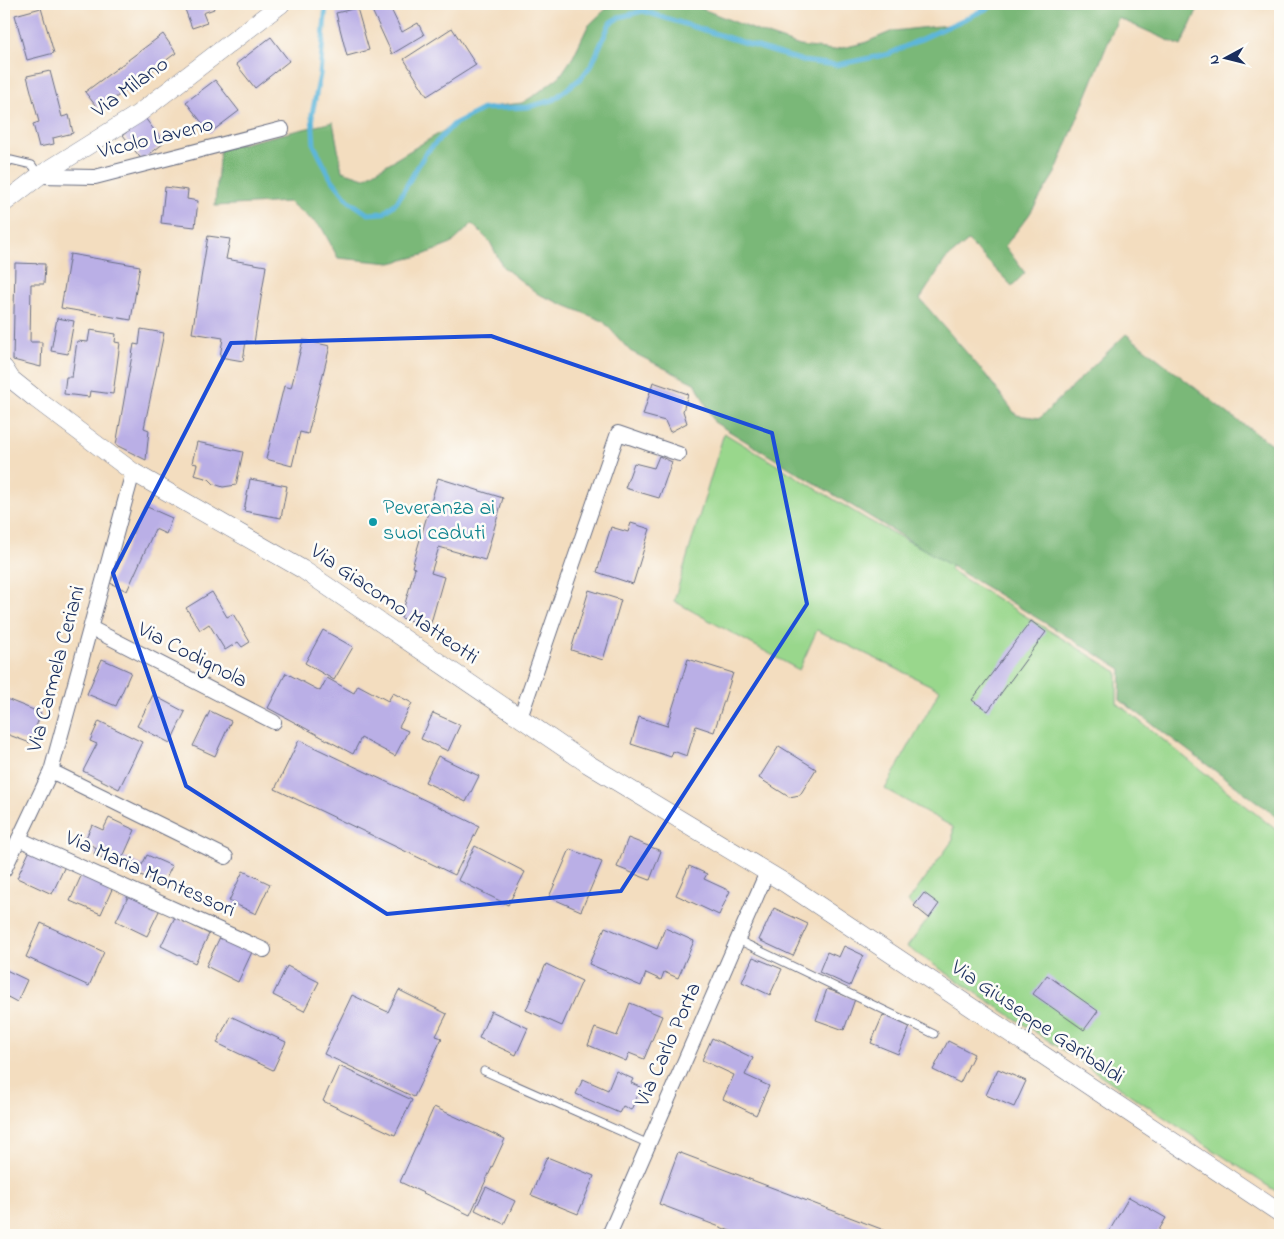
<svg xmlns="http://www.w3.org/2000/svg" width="1284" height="1239" font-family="'Indie Flower',sans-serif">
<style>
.green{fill:#99d78c;stroke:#5a8375}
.forest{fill:#7ab878;stroke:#4a746b}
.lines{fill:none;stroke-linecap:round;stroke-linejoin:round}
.stream{stroke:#5db6da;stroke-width:5}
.building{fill:#baafe6}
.service-casing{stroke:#676c80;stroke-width:9}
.minor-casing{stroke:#676c80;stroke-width:16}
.tertiary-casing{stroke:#676c80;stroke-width:19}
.service{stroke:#fff;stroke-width:7}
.minor{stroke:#fff;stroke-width:14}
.tertiary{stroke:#fff;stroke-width:18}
.marked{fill:none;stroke:#1d4ed8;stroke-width:4;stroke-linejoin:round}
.culture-dot{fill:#0f9aa8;stroke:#fdfcf7;stroke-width:2}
.labels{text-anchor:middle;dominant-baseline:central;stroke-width:5;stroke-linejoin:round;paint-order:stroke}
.street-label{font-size:22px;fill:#1b2f5e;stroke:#fdfcf7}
.culture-label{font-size:22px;fill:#0d838f;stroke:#fdfcf7;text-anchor:start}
</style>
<rect width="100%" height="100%" fill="#fdfcf7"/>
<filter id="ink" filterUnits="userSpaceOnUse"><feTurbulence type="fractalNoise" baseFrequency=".02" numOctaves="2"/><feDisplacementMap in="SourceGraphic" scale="10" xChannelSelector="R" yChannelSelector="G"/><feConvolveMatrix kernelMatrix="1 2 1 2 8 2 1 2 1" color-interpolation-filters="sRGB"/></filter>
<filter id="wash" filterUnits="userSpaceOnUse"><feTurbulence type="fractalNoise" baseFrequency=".0096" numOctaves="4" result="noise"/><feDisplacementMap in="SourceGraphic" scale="20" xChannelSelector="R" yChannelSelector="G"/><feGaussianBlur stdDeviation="1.12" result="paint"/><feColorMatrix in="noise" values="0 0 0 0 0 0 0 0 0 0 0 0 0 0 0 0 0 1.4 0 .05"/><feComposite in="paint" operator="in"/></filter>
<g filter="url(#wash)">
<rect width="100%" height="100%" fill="#f3ddbf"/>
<path class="green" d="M724 433 868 520 952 564 950 570 1117 672V703L1280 833V1194L907 947 929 918 908 902 953 840V827L885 789 940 690 817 630 799 670 674 601Z"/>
<path class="forest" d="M615 4H690L770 36 800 46 833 50 864 43 893 31 957 24 971 17 987 4H1200L1181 46 1118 18 1055 173 1029 215 1005 246 1025 273 1012 286 968 241 945 260 920 299 986 375 1016 415 1040 418 1126 334 1230 415 1280 450V819L1120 700 1121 669 714 422 696 384 630 351 603 321 538 294 503 267 490 242 472 224 451 244 423 255 391 263 338 258 322 228 289 202 215 206 220 149 333 122 342 171 364 178 482 108 522 103 535 95 560 76 573 57 588 26 606 9Z"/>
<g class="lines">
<path class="stream" d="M326 4 320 75 312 114 314 145 330 177 349 201 368 214 384 213 397 202 425 154 454 124 483 109 528 107 553 100 581 78 592 64 610 23 620 17 643 11 803 61 836 65 889 54 997 4"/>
</g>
<g id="blocks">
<g class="building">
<path d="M183 4H212L214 9 203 13 207 23 192 28Z"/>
<path d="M369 4 389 5 402 32 418 23 424 35 392 54Z"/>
<path d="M41 8 54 53 27 60 15 15Z"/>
<path d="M357 8 369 50 347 56 336 13Z"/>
<path d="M452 28 476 65 427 96 404 59Z"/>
<path d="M163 34 176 53 99 110 85 92Z"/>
<path d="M271 37 289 61 255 88 236 64Z"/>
<path d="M50 71 62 117 69 115 73 133 53 138 54 144 39 147 33 124 39 122 27 76Z"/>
<path d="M215 80 239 111 210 133 186 102Z"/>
<path d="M145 118 164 143 142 160 123 135Z"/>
<path d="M165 187 188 190 187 199 198 201 195 227 161 223Z"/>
<path d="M208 236 230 239 226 259 266 266 254 343 246 341 243 361 220 357 223 338 192 333Z"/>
<path d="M70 254 140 266 131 320 61 308Z"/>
<path d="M15 263 45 264 44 284H31L30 342H42L41 367 13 360Z"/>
<path d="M57 318 74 321 68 354 51 351Z"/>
<path d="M141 329 164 333 144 428 149 430 146 460 116 445 134 344 139 345Z"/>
<path d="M90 330 116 334 115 342 120 343 113 394 90 391 89 397 64 394 66 377H72L77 341 88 342Z"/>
<path d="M303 340 330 346 308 434 300 432 292 466 266 459 284 386 291 388Z"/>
<path d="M653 382 688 394 683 411 687 423 670 432 665 421 643 415Z"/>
<path d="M197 442 243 452 236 485 223 487 214 484 209 479 194 475 197 464 192 463Z"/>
<path d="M659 456 672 462 659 498 625 488 634 463 654 468Z"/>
<path d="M438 478 503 498 485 560 439 547 431 573 444 577 430 626 401 618 415 568 412 567Z"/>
<path d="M250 479 287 486 281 518 244 511Z"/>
<path d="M145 506 172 518 166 534 155 529 127 591 110 583Z"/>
<path d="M631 523 650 529 633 584 597 572 611 527 628 532Z"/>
<path d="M589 590 621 600 603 660 571 650Z"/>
<path d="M212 592 227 617 233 614 250 642 242 647 238 642 225 650 209 624 200 630 186 608Z"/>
<path d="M1031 621 1046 632 988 711 972 700Z"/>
<path d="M323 630 353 647 334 680 305 663Z"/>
<path d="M102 659 131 672 116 706 87 694Z"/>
<path d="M688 659 733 673 714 732 696 726 687 756 673 751 671 757 631 744 639 717 667 726Z"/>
<path d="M286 673 320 691 327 678 354 693 358 685 388 701 393 693 412 703 399 727 408 731 395 756 361 738 353 754 268 708Z"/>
<path d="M153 695 185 712 170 743 137 726Z"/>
<path d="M4 698 41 713 30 743 4 733Z"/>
<path d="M210 711 231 721 215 756 193 746Z"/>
<path d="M433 713 460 725 448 751 421 739Z"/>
<path d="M99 721 142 742 119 789 83 771 97 744 90 741Z"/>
<path d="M299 740 479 826 455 875 275 789Z"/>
<path d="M779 746 816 769 800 795 789 797 759 778Z"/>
<path d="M438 756 479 776 466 802 425 782Z"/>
<path d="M109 818 135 830 123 857 142 865 147 855 172 866 163 885 94 854 97 848 84 842 92 825 103 830Z"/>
<path d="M628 838 661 851 650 880 617 867Z"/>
<path d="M475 846 525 872 508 905 458 880Z"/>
<path d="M570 849 602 862 581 911 549 897Z"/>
<path d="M30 850 65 866 52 894 17 878Z"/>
<path d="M689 866 707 874 704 879 730 891 719 915 676 895Z"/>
<path d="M243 871 270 884 256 914 229 901Z"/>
<path d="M82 874 113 887 101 914 70 901Z"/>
<path d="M924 893 939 904 929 918 914 906Z"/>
<path d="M129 895 160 909 147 936 116 921Z"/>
<path d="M774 908 808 924 793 956 759 940Z"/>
<path d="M175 917 209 934 195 963 161 946Z"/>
<path d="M41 923 104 952 89 986 26 957Z"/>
<path d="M605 927 657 949 665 928 694 941 678 978 664 972 661 980 646 973 641 986 589 964Z"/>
<path d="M220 937 252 952 238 982 206 966Z"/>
<path d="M844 946 863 955 850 986 819 972 827 952 839 957Z"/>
<path d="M753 957 782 969 770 995 742 982Z"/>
<path d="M546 964 582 981 562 1026 526 1010Z"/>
<path d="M287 966 319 982 304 1011 273 995Z"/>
<path d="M4 969 27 980 17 1002 4 995Z"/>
<path d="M1047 975 1098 1011 1084 1030 1033 994Z"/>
<path d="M827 989 855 999 844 1030 816 1020Z"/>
<path d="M399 990 447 1014 436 1036 442 1038 414 1097 324 1054 352 995 388 1012Z"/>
<path d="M630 1003 662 1016 644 1059 629 1053 626 1061 588 1045 595 1028 617 1036Z"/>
<path d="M491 1011 528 1028 516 1055 479 1038Z"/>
<path d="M883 1015 910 1027 898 1054 871 1043Z"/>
<path d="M230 1016 286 1042 273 1070 217 1043Z"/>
<path d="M712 1038 753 1058 745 1075 769 1086 756 1115 723 1099 734 1075 702 1060Z"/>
<path d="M948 1041 974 1054 960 1083 933 1070Z"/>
<path d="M339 1066 412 1100 395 1135 323 1101Z"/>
<path d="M998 1069 1026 1081 1014 1107 986 1095Z"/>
<path d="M616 1071 633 1079 631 1083 641 1087 631 1110 623 1106 619 1113 576 1094 583 1079 608 1090Z"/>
<path d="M434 1107 505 1139 470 1215 400 1182Z"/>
<path d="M678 1152 897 1235H741L659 1204Z"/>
<path d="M547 1157 594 1176 578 1214 531 1195Z"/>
<path d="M486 1187 515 1201 504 1224 475 1210Z"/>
<path d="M1129 1197 1166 1218 1156 1235H1107Z"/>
</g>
</g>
</g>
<g filter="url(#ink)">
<use href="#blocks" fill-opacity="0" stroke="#676c80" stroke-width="1"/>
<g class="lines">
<g class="service-casing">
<g id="service">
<path d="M4 166 11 160 32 165 39 175"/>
<path d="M738 940 934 1034"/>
<path d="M484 1071 649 1144"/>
</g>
</g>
<g class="minor-casing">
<g id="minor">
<path d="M39 176 95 177 282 129"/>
<path d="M91 628 274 722"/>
<path d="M520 718 618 433 679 454"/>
<path d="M51 771 226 857"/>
<path d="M19 839 264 950"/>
<path d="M4 870 51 771 133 472"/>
<path d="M609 1235 767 872"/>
</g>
</g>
<g class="tertiary-casing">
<g id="tertiary">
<path d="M4 203 39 176 138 114 281 4"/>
<path d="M4 368 11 379 36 399 133 472 302 569 588 764 785 883 1280 1213"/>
</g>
</g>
<use href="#service" class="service"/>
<use href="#minor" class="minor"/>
<use href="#tertiary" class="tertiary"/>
</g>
</g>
<path class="marked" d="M491 336 772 433 807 604 621 891 387 914 186 786 113 573 231 343Z"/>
<circle class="culture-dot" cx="373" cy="522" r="5"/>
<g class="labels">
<g class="street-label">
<text transform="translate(131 88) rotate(-36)">Via Milano</text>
<text transform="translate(156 139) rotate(-14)">Vicolo Laveno</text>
<text transform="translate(394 605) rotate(34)">Via Giacomo Matteotti</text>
<text transform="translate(192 656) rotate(27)">Via Codignola</text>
<text transform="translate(57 669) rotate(-75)">Via Carmela Ceriani</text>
<text transform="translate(150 875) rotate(24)">Via Maria Montessori</text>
<text transform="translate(1037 1023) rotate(34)">Via Giuseppe Garibaldi</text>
<text transform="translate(669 1045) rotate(-66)">Via Carlo Porta</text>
</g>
<g class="culture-label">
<text x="383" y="509">Peveranza ai<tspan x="383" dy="25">suoi caduti</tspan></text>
</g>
</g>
<rect width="1284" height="1239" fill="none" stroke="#fdfcf7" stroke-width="20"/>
<g transform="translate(1226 58) rotate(263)" stroke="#fdfcf7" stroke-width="4" paint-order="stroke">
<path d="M0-4L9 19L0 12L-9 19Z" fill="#1b2f5e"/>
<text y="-8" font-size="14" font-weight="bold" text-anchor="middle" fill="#1b2f5e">N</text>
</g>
</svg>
